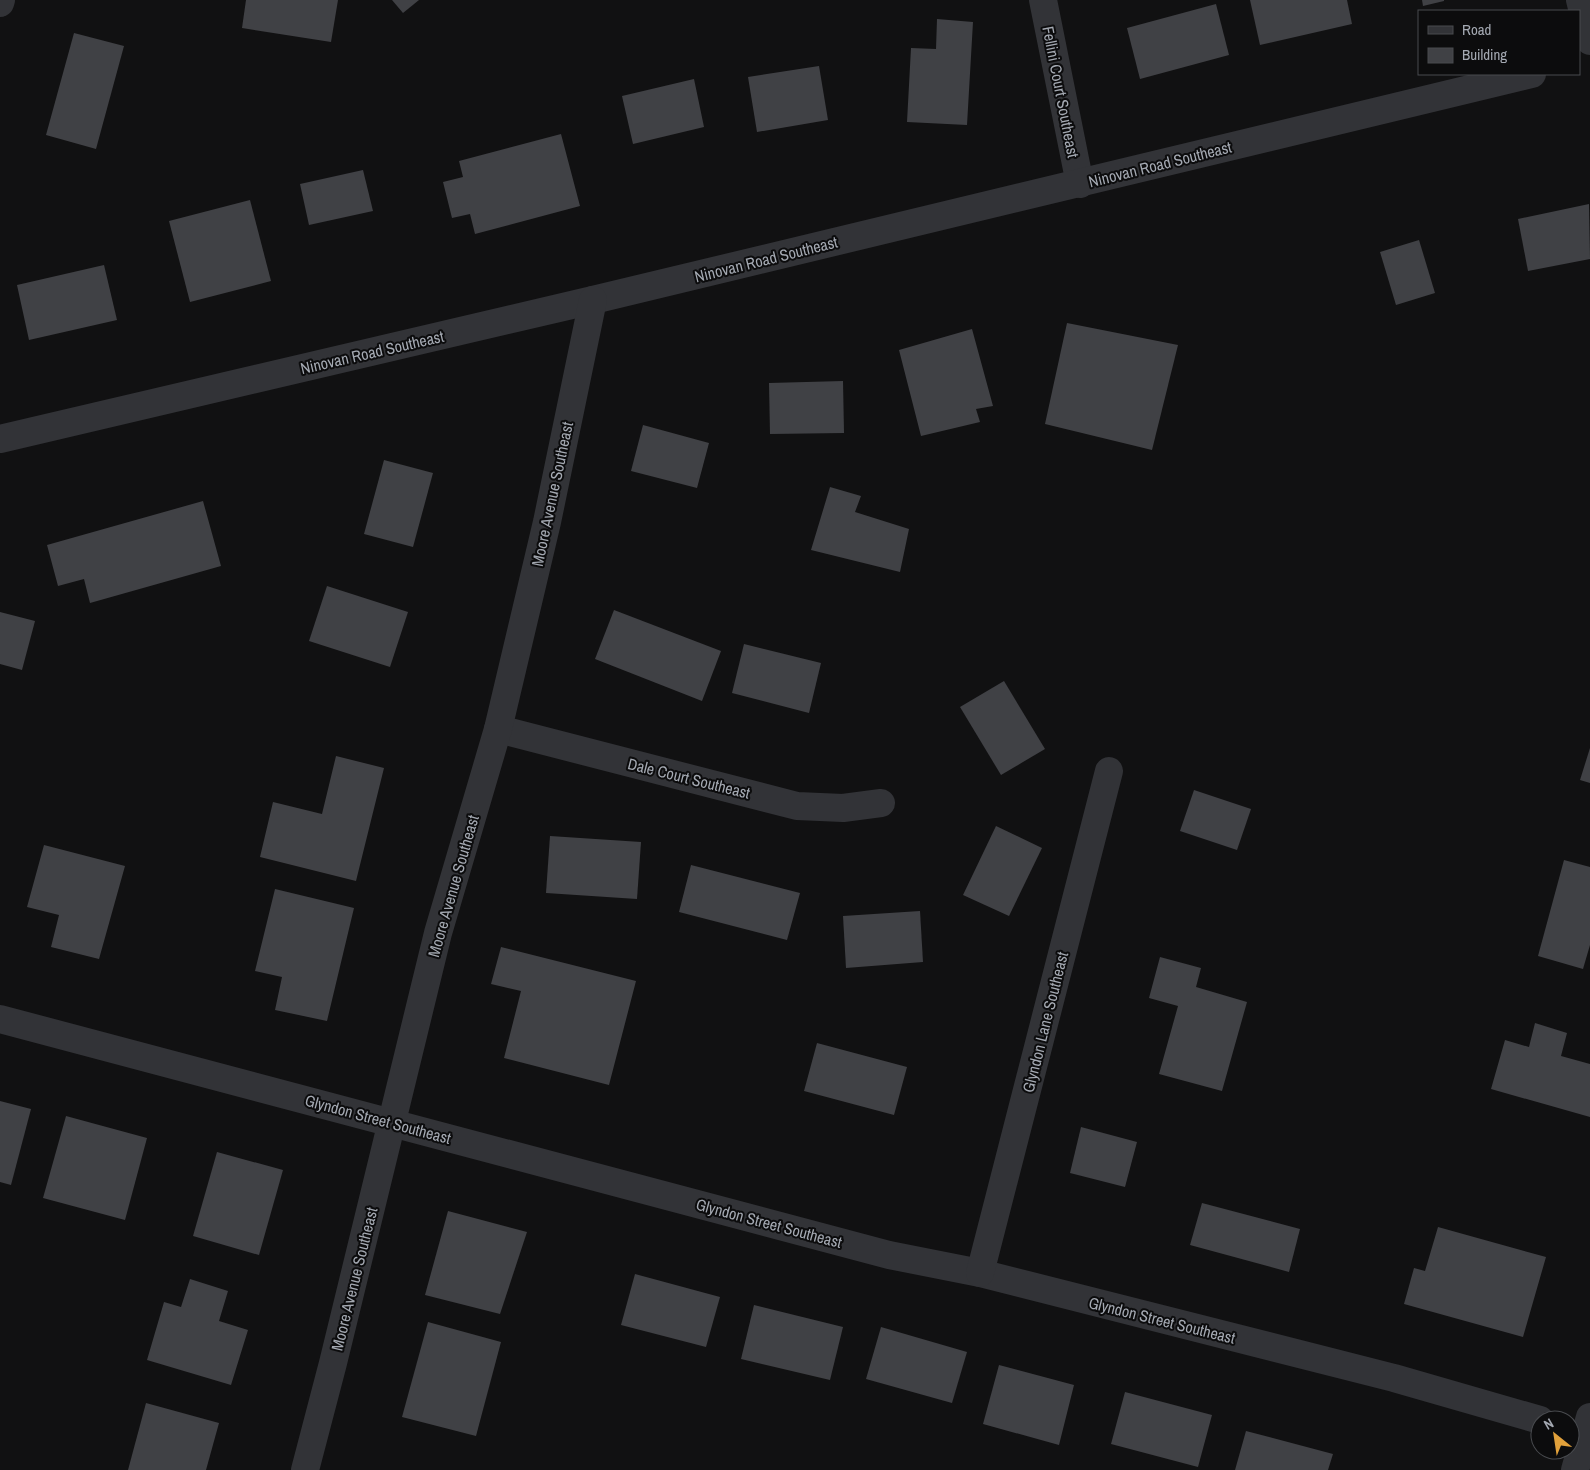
<svg xmlns="http://www.w3.org/2000/svg" width="1590" height="1470" font-family="'Archivo Narrow',sans-serif">
<style>
.building{fill:#404145}
.lines{fill:none;stroke-linecap:round;stroke-linejoin:round}
.minor{stroke:#323337;stroke-width:28}
.labels{text-anchor:middle;dominant-baseline:central;stroke-width:4;stroke-linejoin:round;paint-order:stroke}
.street-label{font-size:16px;fill:#a4a9b2;stroke:#0c0c0d}
</style>
<rect width="100%" height="100%" fill="#111112"/>
<g class="building">
<path d="M246 0H338L331 42 242 28Z"/>
<path d="M392 0H419L403 13Z"/>
<path d="M1250 0H1347L1352 24 1260 45Z"/>
<path d="M1422 0H1444V1L1423 6Z"/>
<path d="M1216 4 1229 55 1140 79 1127 28Z"/>
<path d="M937 19 973 22 967 125 907 122 911 48 936 49Z"/>
<path d="M74 33 124 46 96 149 46 135Z"/>
<path d="M819 66 828 120 757 132 748 77Z"/>
<path d="M694 79 704 127 633 144 622 96Z"/>
<path d="M561 134 580 206 475 234 470 214 452 218 443 182 463 177 459 161Z"/>
<path d="M363 170 373 211 309 225 300 184Z"/>
<path d="M250 200 271 281 190 302 169 221Z"/>
<path d="M1589 204 1590 259 1528 271 1518 219Z"/>
<path d="M1419 240 1435 293 1396 305 1380 252Z"/>
<path d="M104 265 117 320 29 340 17 285Z"/>
<path d="M1067 323 1178 345 1152 450 1045 424Z"/>
<path d="M972 329 993 406 976 409 980 422 921 436 899 350Z"/>
<path d="M843 381 844 433 770 434 769 383Z"/>
<path d="M643 425 709 443 697 488 631 471Z"/>
<path d="M384 460 433 473 413 547 364 534Z"/>
<path d="M830 487 861 496 855 512 909 529 900 572 811 550Z"/>
<path d="M203 501 221 566 90 603 84 579 58 586 47 545Z"/>
<path d="M327 586 408 612 390 667 309 641Z"/>
<path d="M614 610 721 651 702 701 595 659Z"/>
<path d="M0 612 35 621 22 670 0 664Z"/>
<path d="M744 644 821 663 809 713 732 693Z"/>
<path d="M1004 681 1045 749 1001 775 960 707Z"/>
<path d="M1590 748V783L1580 780Z"/>
<path d="M336 756 384 768 356 881 260 857 273 802 322 814Z"/>
<path d="M1194 790 1251 809 1237 850 1180 831Z"/>
<path d="M996 826 1042 848 1009 916 963 895Z"/>
<path d="M550 836 641 842 637 899 546 893Z"/>
<path d="M44 845 125 866 99 959 51 947 59 915 27 907Z"/>
<path d="M1564 860 1590 867V945L1583 969 1538 956Z"/>
<path d="M691 865 800 893 787 940 679 912Z"/>
<path d="M275 889 354 908 327 1021 275 1010 282 977 255 971Z"/>
<path d="M920 911 923 962 846 968 843 916Z"/>
<path d="M501 947 636 981 609 1085 504 1058 521 991 491 984Z"/>
<path d="M1160 957 1201 968 1196 987 1247 1002 1222 1091 1159 1074 1178 1006 1149 998Z"/>
<path d="M1535 1023 1567 1033 1561 1056 1590 1064V1117L1491 1089 1505 1040 1529 1047Z"/>
<path d="M817 1043 907 1067 894 1115 804 1091Z"/>
<path d="M0 1101 31 1109 11 1185 0 1182Z"/>
<path d="M66 1116 147 1138 125 1220 43 1198Z"/>
<path d="M1081 1127 1137 1142 1125 1187 1070 1173Z"/>
<path d="M217 1152 283 1170 259 1255 193 1236Z"/>
<path d="M1202 1203 1300 1229 1289 1272 1190 1245Z"/>
<path d="M448 1211 527 1232 500 1314 425 1295Z"/>
<path d="M1438 1227 1546 1257 1523 1337 1404 1304 1414 1268 1425 1271Z"/>
<path d="M635 1274 720 1297 706 1347 621 1325Z"/>
<path d="M190 1279 228 1291 219 1321 248 1330 231 1385 147 1360 164 1302 181 1307Z"/>
<path d="M754 1305 843 1327 830 1380 741 1359Z"/>
<path d="M428 1322 501 1342 476 1436 402 1417Z"/>
<path d="M881 1327 967 1352 952 1403 866 1379Z"/>
<path d="M999 1365 1074 1385 1059 1445 983 1424Z"/>
<path d="M1125 1392 1212 1415 1198 1467 1111 1444Z"/>
<path d="M146 1403 219 1423 206 1470H128Z"/>
<path d="M1246 1431 1333 1454 1328 1470H1235Z"/>
</g>
<g class="lines">
<g class="minor">
<path d="M1043 0 1080 184"/>
<path d="M1580 0 1590 41"/>
<path d="M0 3 1 0"/>
<path d="M0 439 593 300 1532 74"/>
<path d="M498 729 797 806 843 808 881 803"/>
<path d="M0 1019 889 1255 980 1273 1394 1378 1540 1420"/>
<path d="M980 1273 1109 771"/>
<path d="M305 1470 333 1363 438 933 498 729 547 522 593 300"/>
<path d="M1575 1470 1590 1417"/>
</g>
</g>
<g class="labels">
<g class="street-label">
<text transform="translate(1061 92) rotate(79)">Fellini Court Southeast</text>
<text transform="translate(1160 164) rotate(-14)">Ninovan Road Southeast</text>
<text transform="translate(766 259) rotate(-14)">Ninovan Road Southeast</text>
<text transform="translate(372 352) rotate(-13)">Ninovan Road Southeast</text>
<text transform="translate(552 494) rotate(-78)">Moore Avenue Southeast</text>
<text transform="translate(689 778) rotate(14)">Dale Court Southeast</text>
<text transform="translate(453 886) rotate(-74)">Moore Avenue Southeast</text>
<text transform="translate(1045 1022) rotate(-76)">Glyndon Lane Southeast</text>
<text transform="translate(378 1119) rotate(15)">Glyndon Street Southeast</text>
<text transform="translate(769 1223) rotate(15)">Glyndon Street Southeast</text>
<text transform="translate(354 1279) rotate(-76)">Moore Avenue Southeast</text>
<text transform="translate(1162 1320) rotate(14)">Glyndon Street Southeast</text>
</g>
</g>
<rect x="1418" y="10" width="162" height="65" fill="#0c0c0d" stroke="#494b4f"/>
<rect x="1428" y="26" width="25" height="8" fill="#323337" stroke="#494b4f"/>
<text x="1462" y="35" font-size="15" fill="#a4a9b2">Road</text>
<rect x="1428" y="48" width="25" height="15" fill="#404145" stroke="#494b4f"/>
<text x="1462" y="60" font-size="15" fill="#a4a9b2">Building</text>
<g transform="translate(1555 1435) rotate(330)"><circle r="24" fill="#0c0c0d" stroke="#494b4f"/>
<path d="M0-4L9 19L0 12L-9 19Z" fill="#e1a13b"/>
<text y="-8" font-size="14" font-weight="bold" text-anchor="middle" fill="#a4a9b2">N</text>
</g>
</svg>
